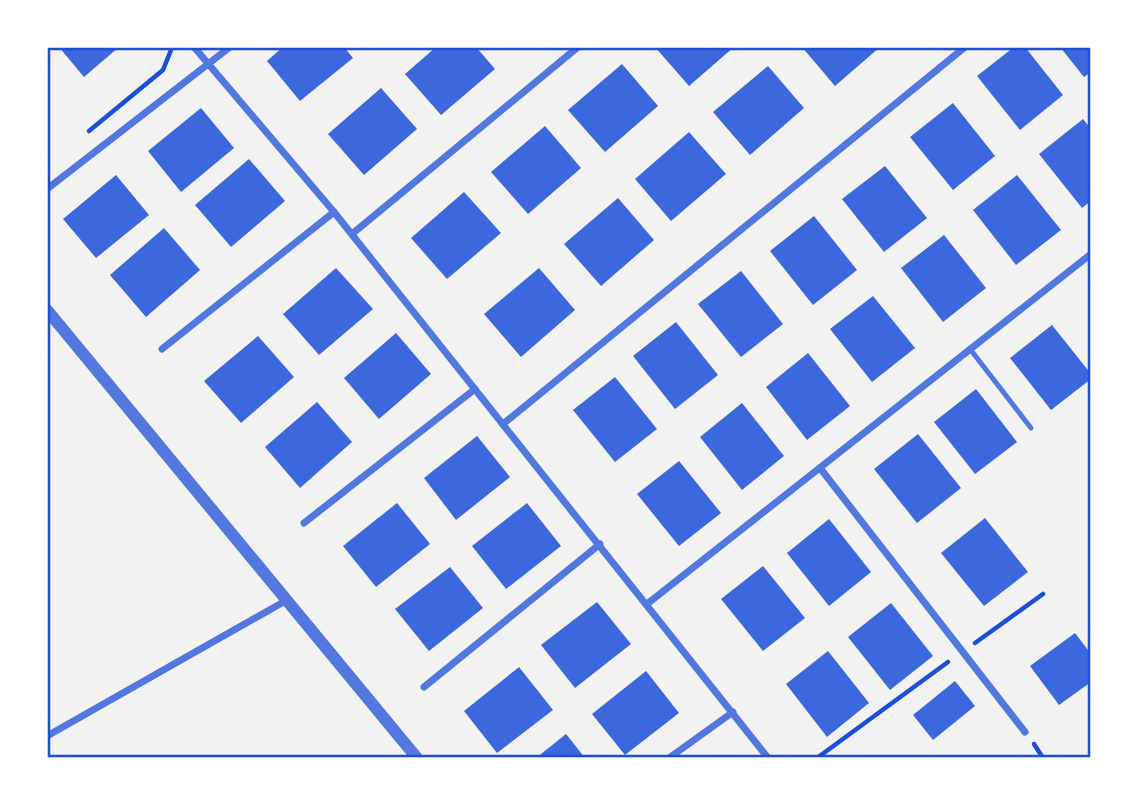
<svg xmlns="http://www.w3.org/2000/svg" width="1138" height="805" font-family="Quicksand,sans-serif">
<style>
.building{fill:#3d67dc}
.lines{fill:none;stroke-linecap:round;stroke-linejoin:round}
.path{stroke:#1d4ed8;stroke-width:4.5}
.service{stroke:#5277de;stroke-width:5}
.minor{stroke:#5277de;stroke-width:7}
.tertiary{stroke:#5277de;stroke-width:12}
.neatline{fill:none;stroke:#1d4ed8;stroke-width:2.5}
</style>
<rect width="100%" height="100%" fill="#f2f2f2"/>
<g class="building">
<path d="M59 47H119L84 77Z"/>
<path d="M283 47H344L353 58 300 101 267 61Z"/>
<path d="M436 47H476L495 69 441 115 405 74Z"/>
<path d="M655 47H734L689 86Z"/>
<path d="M802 47H880L835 86Z"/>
<path d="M1014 47H1025L1063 95 1020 130 977 76Z"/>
<path d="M1060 47H1091V72L1084 77Z"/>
<path d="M622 64 658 106 605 152 568 110Z"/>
<path d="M768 66 804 108 750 155 713 112Z"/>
<path d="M381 88 417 129 364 175 328 134Z"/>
<path d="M953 103 995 156 953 190 910 137Z"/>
<path d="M201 108 234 148 181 192 148 151Z"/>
<path d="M1083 119 1091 129V201L1082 208 1039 154Z"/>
<path d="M545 126 581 168 528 214 491 172Z"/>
<path d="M689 132 726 174 671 221 635 179Z"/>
<path d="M249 159 285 201 231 247 195 205Z"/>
<path d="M885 166 927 218 884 252 842 199Z"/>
<path d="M116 175 149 215 96 258 63 219Z"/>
<path d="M1017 175 1061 230 1016 265 973 210Z"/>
<path d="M464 192 501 233 447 279 411 238Z"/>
<path d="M618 198 654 240 601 286 564 244Z"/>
<path d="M814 216 857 270 813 305 770 251Z"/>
<path d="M164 228 200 270 146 317 110 275Z"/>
<path d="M944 235 986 288 943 322 901 268Z"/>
<path d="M336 268 373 309 319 355 283 314Z"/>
<path d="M539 268 575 310 521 357 484 314Z"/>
<path d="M741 271 783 324 741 357 698 304Z"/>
<path d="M873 296 915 348 872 382 830 329Z"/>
<path d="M676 322 718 375 675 409 633 356Z"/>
<path d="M1052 325 1091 374V379L1051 410 1010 358Z"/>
<path d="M396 333 431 374 379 419 344 378Z"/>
<path d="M258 336 294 377 241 423 204 381Z"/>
<path d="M808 353 850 406 807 440 766 387Z"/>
<path d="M615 377 657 429 615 462 573 410Z"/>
<path d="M976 389 1017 442 975 474 934 422Z"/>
<path d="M317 402 352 442 300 488 265 447Z"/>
<path d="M742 403 784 456 742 490 700 437Z"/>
<path d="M918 434 961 488 917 523 874 469Z"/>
<path d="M477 436 510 477 456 520 424 478Z"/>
<path d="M679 461 721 513 679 546 637 494Z"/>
<path d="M397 503 430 544 376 587 343 546Z"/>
<path d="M527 503 561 546 506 589 472 546Z"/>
<path d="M985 518 1028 572 984 606 941 553Z"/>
<path d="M829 519 871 572 829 606 787 553Z"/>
<path d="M763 566 805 618 763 651 721 599Z"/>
<path d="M450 567 483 608 429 651 395 609Z"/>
<path d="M597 602 631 644 575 688 541 645Z"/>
<path d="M891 603 933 656 890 690 848 637Z"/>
<path d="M1075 633 1091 654V682L1059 705 1030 666Z"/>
<path d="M828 651 869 703 827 737 786 684Z"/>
<path d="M519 667 553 710 497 753 464 711Z"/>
<path d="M646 671 679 713 625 755 592 714Z"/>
<path d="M955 681 975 706 933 740 913 715Z"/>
<path d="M566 734 585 758H536Z"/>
</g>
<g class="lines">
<g class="path">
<path d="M89 131 163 70 171 50 169 47"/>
<path d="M975 643 1043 594"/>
<path d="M1034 744 1043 758"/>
<path d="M817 758 948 662"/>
</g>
<path class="service" d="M970 349 1031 428"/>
<g class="minor">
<path d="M194 47 334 212 768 758"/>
<path d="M47 189 230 47"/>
<path d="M352 234 578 47"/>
<path d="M162 349 334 212"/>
<path d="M503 424 965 47"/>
<path d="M820 468 1025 732"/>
<path d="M304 523 475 389"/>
<path d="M647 604 1091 254"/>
<path d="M424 687 600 544"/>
<path d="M47 736 287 600"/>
<path d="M669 758 733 712"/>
</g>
<path class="tertiary" d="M47 310 417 758"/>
</g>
<rect width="1138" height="805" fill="none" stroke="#ffffff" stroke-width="98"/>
<rect x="49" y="49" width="1040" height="707" class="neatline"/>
</svg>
